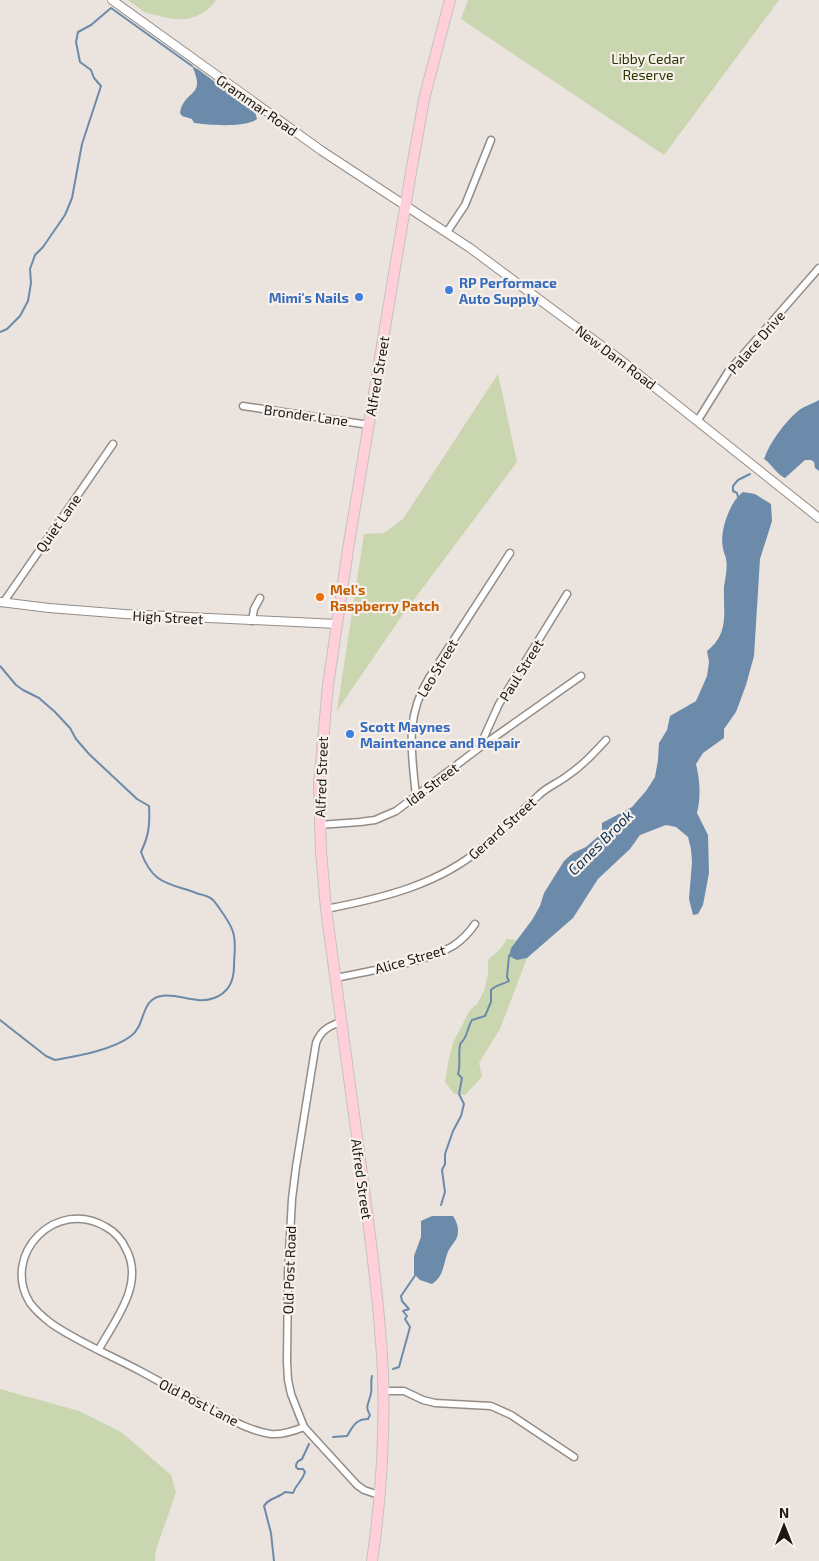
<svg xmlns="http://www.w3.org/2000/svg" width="819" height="1561" font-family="'Exo 2',sans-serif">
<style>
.green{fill:#c9d6af}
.water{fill:#6c8baa}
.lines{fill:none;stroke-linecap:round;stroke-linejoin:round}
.stream{stroke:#6c8baa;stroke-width:2}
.minor-casing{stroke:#948d87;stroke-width:9}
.tertiary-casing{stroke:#948d87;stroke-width:10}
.primary-casing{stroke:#c3c3c2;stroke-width:12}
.minor{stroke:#fff;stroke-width:6}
.tertiary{stroke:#fff;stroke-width:8}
.primary{stroke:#ffd0da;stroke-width:10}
.shop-dot{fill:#3f7fe0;stroke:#f8f0ea;stroke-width:2}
.food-dot{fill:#e8710a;stroke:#f8f0ea;stroke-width:2}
.labels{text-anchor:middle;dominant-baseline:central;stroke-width:4.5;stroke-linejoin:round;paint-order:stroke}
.park-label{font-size:14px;fill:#293503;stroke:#f8f0ea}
.street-label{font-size:14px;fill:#1a1815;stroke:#f8f0ea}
.shop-label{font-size:14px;font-weight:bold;fill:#366cbe;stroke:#f8f0ea;text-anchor:start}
.food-label{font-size:14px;font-weight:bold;fill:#c56008;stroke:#f8f0ea;text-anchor:start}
.water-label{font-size:15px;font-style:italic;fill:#0c3051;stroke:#f8f0ea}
</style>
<rect width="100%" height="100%" fill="#ebe3dd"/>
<g class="green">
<path d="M128 0H216C201 22 179 22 156 15 152 14 148 14 144 12 139 8 134 4 128 0Z"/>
<path d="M468 0H779L664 155 461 19Z"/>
<path d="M498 374 517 462 401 617 337 711 364 534 384 533 403 519Z"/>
<path d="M507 939 516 940 511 948 517 960 527 958 500 1029 479 1063 482 1077 465 1095 454 1094 445 1082 448 1063 453 1043 470 1010 477 1004 484 991 488 974V960L501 948Z"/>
<path d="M0 1389 79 1411 121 1432 171 1475 176 1492 156 1550 155 1561H0Z"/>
</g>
<g class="water">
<path d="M192 66 199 70 255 112 257 119C246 128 208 125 194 123L192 119 182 116 180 113C184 89 207 98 192 66Z"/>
<path d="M819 400V471L815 468 814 462 811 460H805L785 478C776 474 772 464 764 459 770 442 784 423 798 411 804 406 812 404 819 400Z"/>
<path d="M743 492 755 494 771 504 772 521 760 559 754 656 746 685 736 712 724 729V738L703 753 696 764C700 781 701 796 697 813L708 835 709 873 703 905 698 914 693 915 689 899 692 862 691 849 688 837 676 827 666 825 640 835 630 849 598 879 573 918 527 958 517 960 509 956 511 948 532 920 540 906 544 893 564 861 573 853 586 847 602 833V823L632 807 646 791 655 777 658 760 659 743 667 730 670 716 696 701 707 676 709 662 707 651C730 633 723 612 724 587 725 578 728 568 726 559 726 556 723 552 723 548 719 532 730 501 743 492Z"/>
<path d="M432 1216H453C456 1221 458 1225 458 1231 458 1239 454 1242 450 1248 443 1259 446 1275 432 1284L420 1280 414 1274V1256L421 1237V1221Z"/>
</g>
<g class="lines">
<g class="stream">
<path d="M0 332 7 329 20 316 28 301 31 283 30 269 35 255 43 247 65 215 72 198 82 144 101 86 94 78 91 70 80 62 76 42 78 32 91 25 111 8 192 66"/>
<path d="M738 497 737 493 733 491V486L738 480 750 474"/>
<path d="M0 666 16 685 23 690 39 698 55 712 70 728 76 739 89 754 137 799 149 806C150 825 149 835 141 852 153 886 171 883 199 894 204 895 210 897 213 900 217 904 221 911 224 915 228 921 233 928 234 936 236 945 234 957 234 966 234 981 228 993 214 998 197 1005 178 993 161 996 140 1000 146 1025 131 1036 113 1050 77 1056 55 1060L46 1056 0 1020"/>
<path d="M441 1205 445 1192 442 1170 445 1164V1154L453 1131 461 1116 464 1104 459 1094 462 1078 458 1074C461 1065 458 1055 460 1045 461 1041 462 1043 464 1039 468 1033 468 1026 472 1020L485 1016 491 1002V990C497 984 502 985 509 981L507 977 509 956 510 955"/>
<path d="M393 1369 399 1367 410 1327 405 1319 407 1316 403 1311 409 1309 402 1301 401 1296 416 1274"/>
<path d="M333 1437 347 1436C353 1426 356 1419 368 1419L370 1415C365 1407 368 1405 370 1397 373 1390 370 1383 372 1376"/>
<path d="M274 1561 271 1533 264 1506C268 1498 279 1498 285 1492L293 1493C296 1484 302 1482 305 1472L303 1469H298L296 1467C296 1462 298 1461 302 1459L309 1444"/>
</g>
<g class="minor-casing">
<g id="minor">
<path d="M447 232 465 205 491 140"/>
<path d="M243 406 369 425"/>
<path d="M698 420 728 372 819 268"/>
<path d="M3 603 113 444"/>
<path d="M252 621 254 609 260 598"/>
<path d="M480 746 499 704 567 594"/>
<path d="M416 797C412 753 404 718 429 678L510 553"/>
<path d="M319 825 360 822 375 820 396 811 479 748 581 676"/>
<path d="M326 909C383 898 438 885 483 847 503 831 520 812 539 795 547 787 558 783 567 776 582 766 594 753 606 740"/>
<path d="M336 978C368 971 425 963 453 946 462 940 469 933 475 924"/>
<path d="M341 1022C329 1026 321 1030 316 1043L296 1167 292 1199 288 1273 287 1362 288 1380 291 1394 304 1427 357 1485 364 1490 379 1495"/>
<path d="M99 1349C115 1320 145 1284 126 1249 122 1240 115 1232 106 1227 57 1197 0 1254 30 1303 36 1311 44 1318 52 1324 80 1343 112 1356 142 1372 164 1384 186 1396 209 1408 228 1418 249 1431 271 1434 283 1435 294 1431 304 1427"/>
<path d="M382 1391H404L423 1400 435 1403 491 1406 511 1415 574 1457"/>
</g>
</g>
<g class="tertiary-casing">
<g id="tertiary">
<path d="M112 0 322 151 470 248 618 358 819 518"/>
<path d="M0 602 49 608 125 614 337 624"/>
</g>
</g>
<g class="primary-casing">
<path id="primary" d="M372 1561C381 1499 385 1435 383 1373 379 1296 368 1220 358 1144 347 1066 337 987 326 909L321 851 319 785 328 685 349 543 409 184 424 99 450 0"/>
</g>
<use href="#minor" class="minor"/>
<use href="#tertiary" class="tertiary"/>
<use href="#primary" class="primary"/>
</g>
<g class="shop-dot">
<circle cx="449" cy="290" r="5"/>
<circle cx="359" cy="297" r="5"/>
<circle cx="350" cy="734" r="5"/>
</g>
<circle class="food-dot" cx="320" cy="597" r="5"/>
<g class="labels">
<g class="park-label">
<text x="648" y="58">Libby Cedar<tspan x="648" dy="16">Reserve</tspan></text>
</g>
<g class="street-label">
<text transform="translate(257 105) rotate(35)">Grammar Road</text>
<text transform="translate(756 342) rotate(-49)">Palace Drive</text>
<text transform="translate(616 357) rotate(37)">New Dam Road</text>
<text transform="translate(377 376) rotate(-80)">Alfred Street</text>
<text transform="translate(306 415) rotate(8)">Bronder Lane</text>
<text transform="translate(58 523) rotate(-55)">Quiet Lane</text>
<text transform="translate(168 617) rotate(3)">High Street</text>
<text transform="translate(437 668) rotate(-59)">Leo Street</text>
<text transform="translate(521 670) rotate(-58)">Paul Street</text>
<text transform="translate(321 777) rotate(-88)">Alfred Street</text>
<text transform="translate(432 784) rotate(-37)">Ida Street</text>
<text transform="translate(502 828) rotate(-42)">Gerard Street</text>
<text transform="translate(410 959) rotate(-16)">Alice Street</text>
<text transform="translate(362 1179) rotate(82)">Alfred Street</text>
<text transform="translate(289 1270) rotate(-88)">Old Post Road</text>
<text transform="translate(199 1402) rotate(27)">Old Post Lane</text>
</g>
<g class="shop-label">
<text x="459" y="282">RP Performace<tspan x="459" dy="16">Auto Supply</tspan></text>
<text x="349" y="297" text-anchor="end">Mimi's Nails</text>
<text x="360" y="726">Scott Maynes<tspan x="360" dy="16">Maintenance and Repair</tspan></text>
</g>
<g class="food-label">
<text x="330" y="589">Mel's<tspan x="330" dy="16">Raspberry Patch</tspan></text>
</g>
<g class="water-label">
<text transform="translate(600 842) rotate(-45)">Canes Brook</text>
</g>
</g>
<g transform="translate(784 1526)" stroke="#f8f0ea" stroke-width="4" paint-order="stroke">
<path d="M0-4L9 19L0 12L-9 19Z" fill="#1a1815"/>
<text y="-8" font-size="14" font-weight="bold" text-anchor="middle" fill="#1a1815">N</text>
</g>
</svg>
